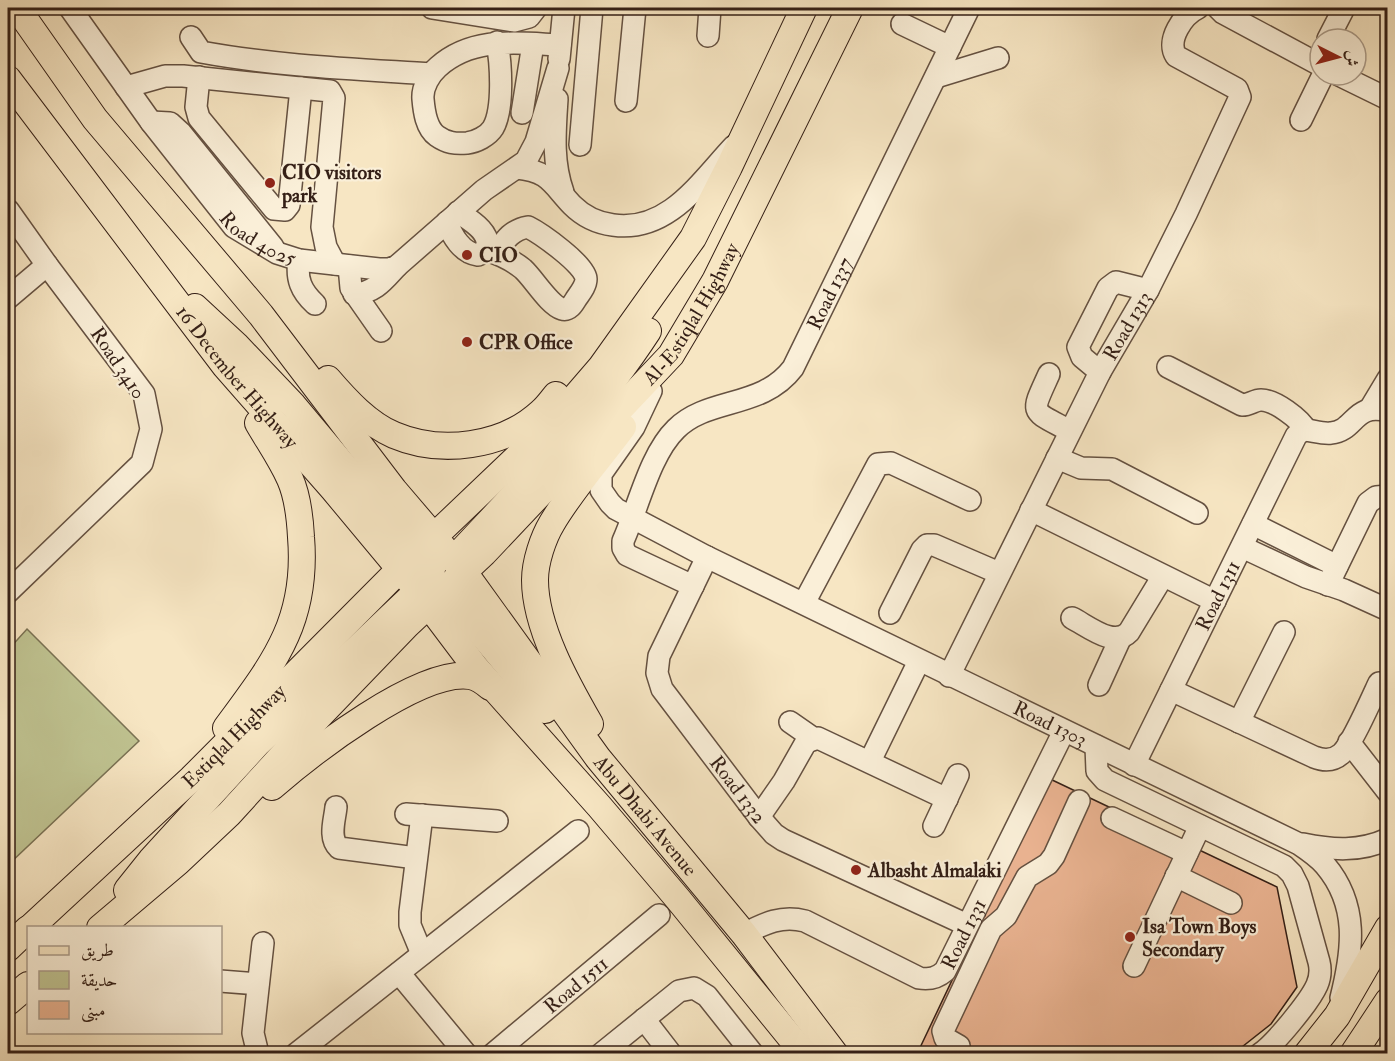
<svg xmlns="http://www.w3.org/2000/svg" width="1395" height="1061" font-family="'IM FELL Double Pica',Amiri,serif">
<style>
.green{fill:#c0c492;stroke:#7a7254;stroke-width:1.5}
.building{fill:#ebb492;stroke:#341f16;stroke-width:1.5}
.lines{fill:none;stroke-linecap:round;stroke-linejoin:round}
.minor-casing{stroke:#655141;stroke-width:24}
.major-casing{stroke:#341f16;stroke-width:28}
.minor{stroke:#faefd8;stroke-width:21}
.major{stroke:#f7e6c3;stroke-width:26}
.poi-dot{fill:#8f2418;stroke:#faefd8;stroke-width:2}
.labels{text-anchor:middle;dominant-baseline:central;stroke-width:4.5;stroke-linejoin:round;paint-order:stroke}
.poi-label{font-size:20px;font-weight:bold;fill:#341f16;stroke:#faefd8;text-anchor:start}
.street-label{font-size:20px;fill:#341f16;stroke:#faefd8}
</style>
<rect width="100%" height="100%" fill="#f7e6c3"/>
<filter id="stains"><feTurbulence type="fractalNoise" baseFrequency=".00333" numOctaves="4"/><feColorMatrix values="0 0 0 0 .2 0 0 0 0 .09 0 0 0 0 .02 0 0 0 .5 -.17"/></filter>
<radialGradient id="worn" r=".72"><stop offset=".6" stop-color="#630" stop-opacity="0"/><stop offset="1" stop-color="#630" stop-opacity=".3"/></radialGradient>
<path class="green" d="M27 629 139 741 8 865V650Z"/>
<path class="building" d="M1048 778 1277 887 1297 987 1271 1024 1233 1054H917Z"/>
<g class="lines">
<g class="minor-casing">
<g id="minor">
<path id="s1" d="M70 8 151 122 234 227 277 253 299 260 379 269H389L397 266 484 190 526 161 536 142 558 68"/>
<path d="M432 8 514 21 529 17 536 8"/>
<path d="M1218 8 1223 13 1320 65"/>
<path d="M902 24 950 47"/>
<path d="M708 36 710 8"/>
<path d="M191 37 201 52C277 66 354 69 431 74"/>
<path d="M1328 39 1344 8"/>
<path d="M497 42C501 63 504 109 493 128 488 136 476 142 467 143 455 144 447 143 437 136 426 128 424 111 423 99 422 87 430 74 438 67 473 36 517 43 560 45"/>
<path d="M559 59 564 8"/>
<path d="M1339 75 1388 99"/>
<path d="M199 77 196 107 199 118 274 209 285 210 289 205 301 88"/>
<path d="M936 77 998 58"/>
<path d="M126 87 165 76H183L330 91 334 98 322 227 326 247 335 264"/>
<path d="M557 99C555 131 552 161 563 192"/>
<path d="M626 101 635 8"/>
<path d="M522 113 533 44"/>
<path d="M1301 120 1323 75"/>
<path d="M151 122 170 123 181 133 273 247"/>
<path d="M580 145 592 8"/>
<path d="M517 168C549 171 552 184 572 205 584 217 597 223 613 225 668 233 700 182 734 146"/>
<path d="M8 210 47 265 144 394 151 429 142 463 8 592"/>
<path d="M447 222C452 236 462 253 478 255L486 250C493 233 470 220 458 212"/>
<path d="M486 250C499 254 512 260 523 269 534 279 549 305 562 309 569 311 573 304 576 299 580 293 586 286 586 279 586 265 540 233 528 227 511 230 505 240 496 253"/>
<path d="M299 260C296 279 301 291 315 304"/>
<path d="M349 266 351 288 381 331"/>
<path d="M354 294C375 293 384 280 397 266"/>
<path d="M8 298 47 265"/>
<path d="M1168 367 1242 405C1250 405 1254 400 1261 400 1275 400 1300 419 1306 430"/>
<path d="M1100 372 1082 357 1078 347 1108 288 1116 282 1148 290"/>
<path d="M1049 374C1030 416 1030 409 1070 431"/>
<path id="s2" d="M651 391 634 427 601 474V490L610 503 616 509 707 557 1299 844C1308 850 1318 857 1325 865 1359 905 1353 950 1341 998"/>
<path d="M1370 409 1388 379"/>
<path d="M1306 430C1314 431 1323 434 1331 433 1356 431 1353 402 1388 411"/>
<path d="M1057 458 1081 468 1112 469 1197 513"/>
<path d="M1031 510 1215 601"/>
<path d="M1253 524 1337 566"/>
<path d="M1242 547 1306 577 1344 590 1388 610"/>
<path id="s3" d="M707 557 659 656 657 673 662 689 759 817 774 834 783 840 967 925"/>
<path d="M1328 585 1368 503 1376 497 1388 496"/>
<path id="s4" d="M693 586 627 555 623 548V541C638 508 650 454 676 429 708 397 762 409 793 368L969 8"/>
<path d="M804 603 878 464 891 463 970 500"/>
<path d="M890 613 922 550 927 545H934L999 573"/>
<path d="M1072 618C1088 626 1114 648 1129 632L1163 576"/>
<path id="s5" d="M949 676 1100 372 1148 290 1186 214 1240 97 1237 89 1176 56C1166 40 1183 15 1198 8"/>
<path d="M1099 685 1120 639"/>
<path d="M1171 690 1314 757C1324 761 1333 761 1341 754 1351 746 1372 698 1379 683"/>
<path d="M790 722 813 738"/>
<path d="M1239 722 1284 632"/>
<path d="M1349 742 1388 792"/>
<path d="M1096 746 1097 771 1105 780 1284 866 1292 874 1298 886 1319 962C1321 970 1320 978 1317 985 1310 1001 1275 1044 1260 1054"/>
<path d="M870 761 919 661"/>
<path id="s6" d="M1134 765 1296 436 1302 430H1306"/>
<path d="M336 807C335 819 328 838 339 848L416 858"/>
<path d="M406 814 497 821"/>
<path d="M759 817 784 781 805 744 809 741 818 738 947 799"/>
<path d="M1112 818 1187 853"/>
<path d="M934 826 958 775"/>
<path d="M1303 844C1332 850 1360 852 1388 839"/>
<path d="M1176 876 1231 903"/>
<path id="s7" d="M744 934C765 923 782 915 805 921L919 978C930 980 937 978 945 971L1064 731"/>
<path d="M422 954 410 925V912L422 815"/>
<path d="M1134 966 1200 826"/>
<path d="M399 973 466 1054"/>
<path d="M220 981 258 984"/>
<path d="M644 1019 671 1054"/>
<path d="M258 1054 253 1033 263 943"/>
<path d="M296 1054 578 831"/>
<path id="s8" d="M493 1054 659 915"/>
<path d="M601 1054 679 991 694 988 707 996 753 1054"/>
<path d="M960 1054 959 1046 945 1038 943 1031 991 929 1006 916 1027 877 1048 864 1054 856 1079 801"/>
</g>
</g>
<g class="major-casing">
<g id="major">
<path id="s9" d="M17 8 95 119 261 315 394 490 464 572 598 758 744 934 835 1054"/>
<path id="s10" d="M8 79 225 366 333 489 418 591 476 668 599 806 678 899 804 1054"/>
<path d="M195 307 236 345 293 405 427 565"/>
<path d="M328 379C346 400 368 424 394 435 441 455 503 447 541 412 547 407 551 401 556 395"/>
<path d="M457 556C524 484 594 414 648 331"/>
<path d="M431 580 445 590 545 710"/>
<path d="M590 724C567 684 535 627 535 580 535 562 543 538 552 523 572 489 600 458 623 427"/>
<path d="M226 728C273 664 308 622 301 537 300 518 298 497 290 479 281 459 269 442 258 423"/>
<path d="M272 787C311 753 419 669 470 676 478 677 484 682 490 687"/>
<path d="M127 890 151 860 258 743 424 585C434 570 437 555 434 537"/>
<path id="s11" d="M30 928 192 778 399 570 551 425 601 367 693 238 729 167 804 8"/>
<path id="s12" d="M100 928 178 862 229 814 301 735 407 625 484 553 671 355 715 281 850 8"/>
<path d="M8 948 28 929"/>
<path d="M8 1002 28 985"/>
<path d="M1307 1054 1337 1016 1388 928"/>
<path d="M1353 1054 1388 1001"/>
</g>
</g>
<use href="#minor" class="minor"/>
<use href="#major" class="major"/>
</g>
<g class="poi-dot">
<circle cx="270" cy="183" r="6"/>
<circle cx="467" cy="255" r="6"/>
<circle cx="467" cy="342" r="6"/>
<circle cx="856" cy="870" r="6"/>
<circle cx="1130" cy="937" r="6"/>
</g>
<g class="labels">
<g class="poi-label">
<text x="282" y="172">CIO visitors<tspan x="282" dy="23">park</tspan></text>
<text x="479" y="255">CIO</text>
<text x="479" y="342">CPR Office</text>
<text x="868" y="870">Albasht Almalaki</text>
<text x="1142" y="926">Isa Town Boys<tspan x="1142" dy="23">Secondary</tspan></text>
</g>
<g class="street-label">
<text stroke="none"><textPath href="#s1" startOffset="300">Road 4025</textPath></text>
<text stroke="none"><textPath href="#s4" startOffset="430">Road 1337</textPath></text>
<text stroke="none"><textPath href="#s12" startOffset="855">Al-Estiqlal Highway</textPath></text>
<text stroke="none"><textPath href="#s5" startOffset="393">Road 1313</textPath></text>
<text transform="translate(118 363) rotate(56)">Road 3410</text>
<text stroke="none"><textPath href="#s10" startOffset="376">16 December Highway</textPath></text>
<text stroke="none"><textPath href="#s6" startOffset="189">Road 1311</textPath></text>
<text stroke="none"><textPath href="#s2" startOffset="622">Road 1303</textPath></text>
<text stroke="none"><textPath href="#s11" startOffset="280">Estiqlal Highway</textPath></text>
<text stroke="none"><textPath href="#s3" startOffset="270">Road 1332</textPath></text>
<text stroke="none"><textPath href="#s9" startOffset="1024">Abu Dhabi Avenue</textPath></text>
<text stroke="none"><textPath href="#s7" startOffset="261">Road 1331</textPath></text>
<text stroke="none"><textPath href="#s8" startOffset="108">Road 1511</textPath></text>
</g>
</g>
<rect width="1395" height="1061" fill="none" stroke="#f7e6c3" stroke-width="30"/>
<rect x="9" y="9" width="1377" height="1043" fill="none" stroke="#341f16" stroke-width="3"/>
<rect x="15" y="15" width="1365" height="1031" fill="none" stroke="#341f16" stroke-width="1.5"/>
<rect x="27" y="926" width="195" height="108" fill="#faefd8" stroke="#ab9c8a" stroke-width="1.5"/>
<rect x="39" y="946" width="30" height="9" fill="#f7e6c3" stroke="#ab9c8a" stroke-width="1.5"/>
<text x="81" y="956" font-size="18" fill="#341f16">طريق</text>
<rect x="39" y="971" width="30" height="18" fill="#c0c492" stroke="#ab9c8a" stroke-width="1.5"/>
<text x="81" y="986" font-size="18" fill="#341f16">حديقة</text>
<rect x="39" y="1001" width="30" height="18" fill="#ebb492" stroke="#ab9c8a" stroke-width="1.5"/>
<text x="81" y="1016" font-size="18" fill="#341f16">مبنى</text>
<g transform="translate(1338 57) rotate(96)"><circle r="28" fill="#faefd8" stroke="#ab9c8a" stroke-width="1.5"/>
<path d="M0-4.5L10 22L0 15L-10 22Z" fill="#8f2418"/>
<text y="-9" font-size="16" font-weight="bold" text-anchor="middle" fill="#341f16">ش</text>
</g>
<rect width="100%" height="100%" filter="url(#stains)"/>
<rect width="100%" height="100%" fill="url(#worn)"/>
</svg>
